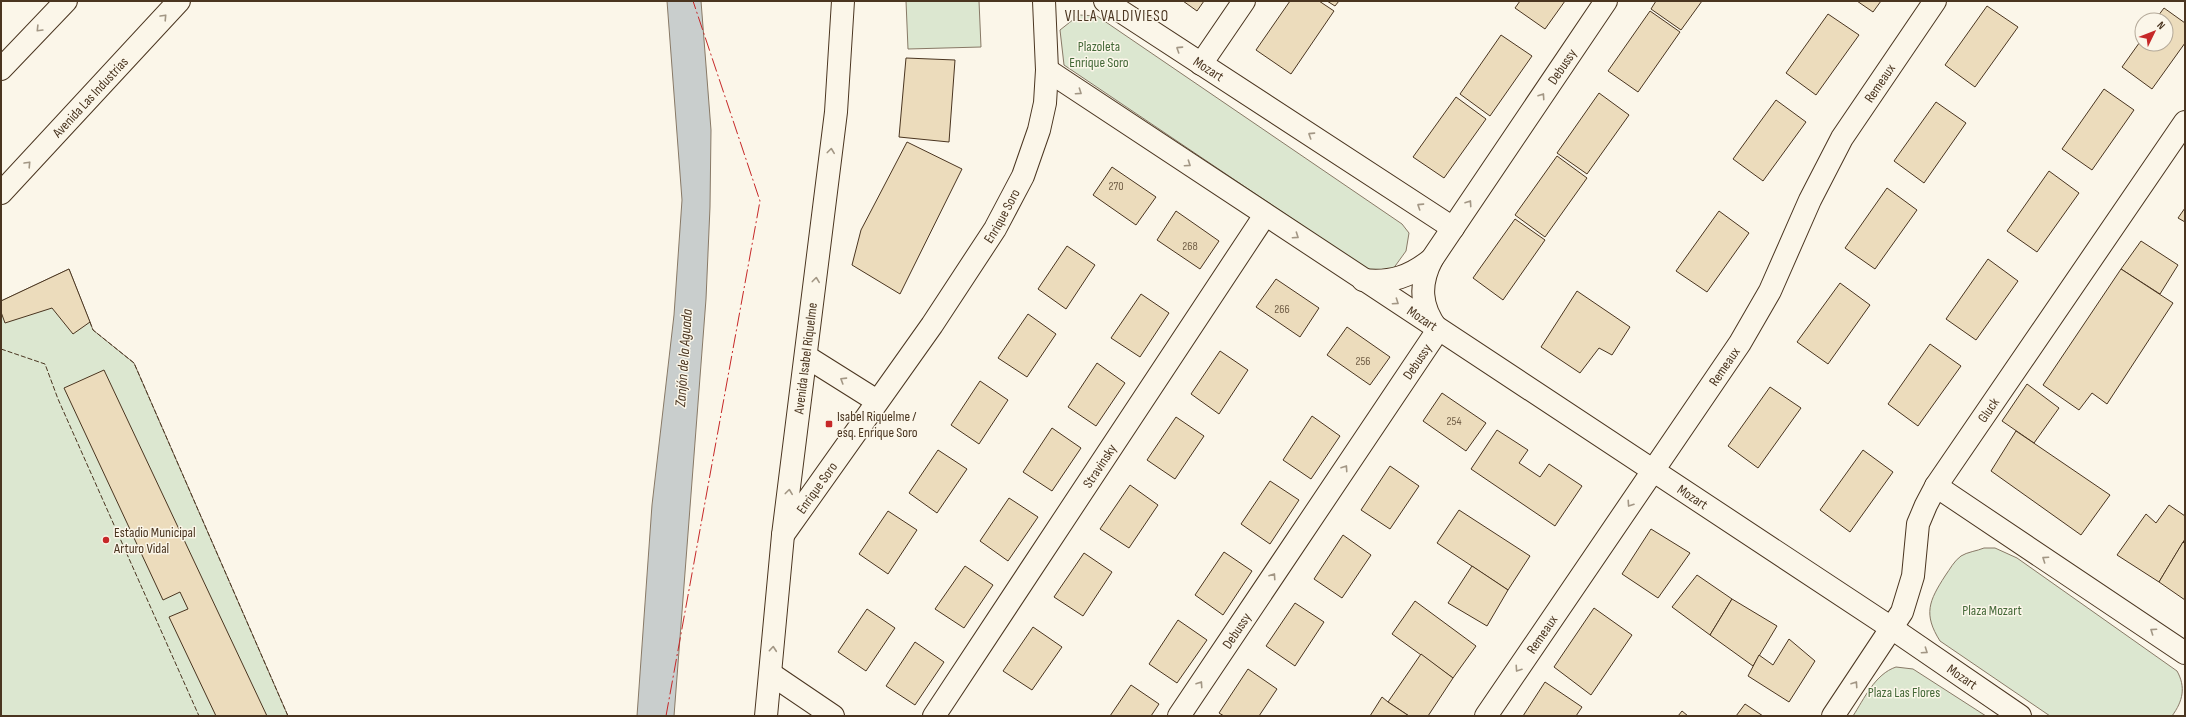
<svg xmlns="http://www.w3.org/2000/svg" width="2186" height="717" font-family="'Sofia Sans Condensed',sans-serif">
<style>
.green{fill:#dce7d0;stroke:#887966}
.water{fill:#c9cecd;stroke:#887966}
.building{fill:#ecdcbc;stroke:#4a3520}
.lines{fill:none;stroke-linecap:round;stroke-linejoin:round}
.minor-casing{stroke:#4a3520;stroke-width:24}
.secondary-casing{stroke:#4a3520;stroke-width:24}
.primary-casing{stroke:#4a3520;stroke-width:24}
.minor{stroke:#fbf6e9;stroke-width:22}
.secondary{stroke:#fbf6e9;stroke-width:22}
.primary{stroke:#fbf6e9;stroke-width:22}
.fence{stroke:#4a3520;stroke-width:1;stroke-dasharray:5 2;stroke-linecap:butt}
.power{stroke:#c62828;stroke-width:1;stroke-dasharray:14 3 2 3;stroke-linecap:butt}
.oneway{stroke:#a29684}
.poi-dot{fill:#c62828;stroke:#fbf6e9;stroke-width:1.5}
.labels{text-anchor:middle;dominant-baseline:central;stroke-width:3;stroke-linejoin:round;paint-order:stroke}
.number-label{font-size:12px;fill:#725f47}
.park-label{font-size:14px;fill:#436837;stroke:#fbf6e9}
.street-label{font-size:14px;fill:#4a3520;stroke:#fbf6e9}
.poi-label{font-size:14px;fill:#4a3520;stroke:#fbf6e9;text-anchor:start}
.neighbourhood-label{font-size:15px;letter-spacing:1px;fill:#4a3520;stroke:#fbf6e9}
.water-label{font-size:15px;font-style:italic;fill:#4a3520;stroke:#fbf6e9}
</style>
<rect width="100%" height="100%" fill="#fbf6e9"/>
<g class="green">
<path d="M906 1H979L981 47 908 49Z"/>
<path d="M1079 15 1097 16 1402 224 1409 233 1406 251 1393 269 1370 271 1064 65 1060 30Z"/>
<path d="M69 269 93 330 134 363 288 716H1V301Z"/>
<path d="M1984 548H1995L2017 558 2177 671C2186 687 2183 701 2172 716H2050L1940 641C1923 614 1929 601 1945 576 1950 569 1954 561 1961 556 1967 552 1977 551 1984 548Z"/>
<path d="M1896 667 1913 669 1986 716H1853C1864 699 1875 674 1896 667Z"/>
</g>
<path class="water" d="M667 1H701L711 130 710 207 706 299 674 716H637L652 505 674 315 682 200Z"/>
<g class="building">
<path d="M1183 1H1204L1197 11Z"/>
<path d="M1290 1H1319L1334 11 1291 74 1256 50Z"/>
<path d="M1327 1H1339L1335 6Z"/>
<path d="M1520 1H1565L1545 29 1515 8Z"/>
<path d="M1656 1H1702L1681 30 1651 9Z"/>
<path d="M1857 1H1881L1873 12Z"/>
<path d="M1987 6 2018 27 1975 87 1945 65Z"/>
<path d="M2164 8 2185 23V43L2152 89 2122 67 2142 39V44H2166V20H2155Z"/>
<path d="M1650 11 1680 32 1638 92 1608 71Z"/>
<path d="M1828 14 1859 35 1816 95 1786 73Z"/>
<path d="M1501 35 1532 56 1490 116 1460 94Z"/>
<path d="M906 58 955 60 949 142 899 137Z"/>
<path d="M2104 89 2134 110 2092 170 2062 149Z"/>
<path d="M1599 93 1629 115 1587 174 1557 153Z"/>
<path d="M1456 97 1486 119 1444 178 1413 157Z"/>
<path d="M1776 100 1806 122 1763 181 1733 159Z"/>
<path d="M1936 102 1966 123 1924 183 1894 161Z"/>
<path d="M907 142 962 169 900 294 852 265 861 230Z"/>
<path d="M1557 156 1587 178 1545 237 1515 215Z"/>
<path d="M1112 167 1156 197 1136 225 1093 195Z"/>
<path d="M2049 171 2079 193 2037 252 2007 231Z"/>
<path d="M1887 188 1917 210 1875 269 1845 248Z"/>
<path d="M2185 208V222L2178 218Z"/>
<path d="M1176 211 1219 241 1200 269 1157 240Z"/>
<path d="M1719 211 1749 233 1707 292 1676 271Z"/>
<path d="M1515 219 1545 240 1503 300 1473 278Z"/>
<path d="M2141 241 2178 265 2160 294 2121 269Z"/>
<path d="M1067 246 1095 265 1066 309 1038 289Z"/>
<path d="M1988 259 2018 281 1976 340 1946 319Z"/>
<path d="M69 269 90 322 73 334 52 308 5 323 1 312V301Z"/>
<path d="M2121 269 2173 303 2107 404 2092 393 2079 410 2043 385Z"/>
<path d="M1276 279 1319 308 1300 337 1256 307Z"/>
<path d="M1840 283 1870 305 1828 364 1797 342Z"/>
<path d="M1577 291 1630 327 1612 355 1599 348 1580 373 1541 347Z"/>
<path d="M1141 294 1169 313 1140 357 1111 338Z"/>
<path d="M1028 314 1056 334 1027 377 998 358Z"/>
<path d="M1347 327 1390 357 1370 385 1327 355Z"/>
<path d="M1930 344 1961 366 1918 426 1888 404Z"/>
<path d="M1220 351 1248 370 1219 414 1191 394Z"/>
<path d="M1097 363 1125 383 1096 426 1068 407Z"/>
<path d="M104 370 267 716H216L169 617 188 609 180 592 163 600 64 388Z"/>
<path d="M980 381 1008 400 979 444 951 425Z"/>
<path d="M2027 384 2059 408 2034 443 2002 421Z"/>
<path d="M1770 387 1801 408 1758 468 1728 446Z"/>
<path d="M1442 393 1486 423 1466 451 1423 421Z"/>
<path d="M1312 416 1340 436 1311 479 1283 460Z"/>
<path d="M1176 417 1204 436 1175 479 1147 460Z"/>
<path d="M1052 428 1081 448 1052 491 1023 472Z"/>
<path d="M1497 430 1528 450 1519 463 1540 477 1549 464 1582 486 1555 526 1471 469Z"/>
<path d="M2016 431 2110 495 2081 535 1991 471Z"/>
<path d="M938 450 967 469 937 513 909 493Z"/>
<path d="M1863 450 1893 472 1850 532 1820 510Z"/>
<path d="M1390 466 1419 486 1390 529 1361 510Z"/>
<path d="M1270 481 1299 500 1270 544 1241 524Z"/>
<path d="M1130 485 1158 505 1129 548 1100 529Z"/>
<path d="M1009 498 1038 517 1008 561 980 541Z"/>
<path d="M2169 505 2185 516V539L2159 582 2117 555 2146 514 2156 523Z"/>
<path d="M1459 510 1530 556 1508 590 1437 543Z"/>
<path d="M888 511 917 530 888 574 859 554Z"/>
<path d="M1651 529 1690 553 1658 598 1622 574Z"/>
<path d="M1343 535 1371 555 1342 598 1314 579Z"/>
<path d="M2183 542 2185 544V600L2159 582Z"/>
<path d="M1224 552 1252 571 1223 615 1195 595Z"/>
<path d="M1084 553 1112 572 1083 616 1054 597Z"/>
<path d="M965 566 993 585 964 628 935 609Z"/>
<path d="M1472 566 1508 590 1487 626 1448 603Z"/>
<path d="M1697 575 1732 599 1710 635 1672 607Z"/>
<path d="M1732 599 1777 626 1753 666 1710 635Z"/>
<path d="M1415 601 1476 646 1453 678 1392 634Z"/>
<path d="M1295 603 1324 622 1295 666 1266 646Z"/>
<path d="M1594 608 1632 635 1591 695 1554 667Z"/>
<path d="M867 609 895 628 866 671 838 652Z"/>
<path d="M1178 620 1207 640 1177 683 1149 664Z"/>
<path d="M1033 627 1062 647 1032 690 1003 671Z"/>
<path d="M1789 639 1815 661 1789 702 1748 676 1759 655 1773 665Z"/>
<path d="M915 642 944 662 915 705 886 686Z"/>
<path d="M1421 654 1453 678 1428 716H1409L1388 702Z"/>
<path d="M1248 669 1277 689 1259 716H1224L1219 713Z"/>
<path d="M1545 682 1582 707 1576 716H1523Z"/>
<path d="M1131 685 1159 704 1151 716H1110Z"/>
<path d="M1382 697 1388 702 1409 716H1370Z"/>
<path d="M1745 704 1763 716H1736Z"/>
<path d="M1682 711 1688 716H1678Z"/>
</g>
<g class="lines">
<g class="minor-casing">
<g id="minor">
<path id="s1" d="M1105 1 1453 228"/>
<path d="M1201 64 1244 1"/>
<path id="s2" d="M1047 70 1893 629 2020 716"/>
<path d="M1363 280C1391 283 1410 277 1432 259"/>
<path id="s3" d="M1437 329C1420 306 1419 284 1432 259L1606 1"/>
<path d="M807 357 877 401"/>
<path d="M1936 486 2185 653"/>
<path id="s4" d="M783 535 932 325 995 229 1023 176 1039 130 1045 103 1047 70 1044 1"/>
<path d="M771 674 833 716"/>
<path id="s5" d="M934 716 1265 215"/>
<path id="s6" d="M1179 716 1438 330"/>
<path id="s7" d="M1486 716 1740 343 1770 291 1810 200 1842 138 1935 1"/>
<path id="s8" d="M1833 716 1902 612 1913 576 1918 524 1926 505 1936 486 2185 122"/>
</g>
</g>
<g class="secondary-casing">
<g id="secondary">
<path d="M1 69 66 1"/>
<path id="s9" d="M1 193 179 1"/>
</g>
</g>
<g class="primary-casing">
<g id="primary">
<path id="s10" d="M766 716 783 535 836 112 843 1"/>
</g>
</g>
<use href="#minor" class="minor"/>
<use href="#secondary" class="secondary"/>
<use href="#primary" class="primary"/>
<g class="fence">
<path d="M90 322 93 330 134 363 288 716"/>
<path d="M1 349 45 364 58 399 199 716"/>
</g>
<path class="power" d="M666 716 760 201 693 1"/>
</g>
<defs><path id="oneway-chevron" d="M-2-3.5L2.5 0L-2 3.5" fill="none" stroke-width="1.6" stroke-linecap="round" stroke-linejoin="round"/></defs>
<g class="oneway">
<use href="#oneway-chevron" transform="translate(164 17) rotate(-47)"/>
<use href="#oneway-chevron" transform="translate(39 29) rotate(134)"/>
<use href="#oneway-chevron" transform="translate(1179 49) rotate(-147)"/>
<use href="#oneway-chevron" transform="translate(1079 92) rotate(34)"/>
<use href="#oneway-chevron" transform="translate(1542 96) rotate(-56)"/>
<use href="#oneway-chevron" transform="translate(1311 135) rotate(-147)"/>
<use href="#oneway-chevron" transform="translate(831 151) rotate(-83)"/>
<use href="#oneway-chevron" transform="translate(28 164) rotate(-47)"/>
<use href="#oneway-chevron" transform="translate(1188 164) rotate(34)"/>
<use href="#oneway-chevron" transform="translate(1469 203) rotate(-56)"/>
<use href="#oneway-chevron" transform="translate(1420 206) rotate(-147)"/>
<use href="#oneway-chevron" transform="translate(1296 236) rotate(34)"/>
<use href="#oneway-chevron" transform="translate(816 280) rotate(-83)"/>
<use href="#oneway-chevron" transform="translate(1396 302) rotate(34)"/>
<use href="#oneway-chevron" transform="translate(843 380) rotate(-148)"/>
<use href="#oneway-chevron" transform="translate(1345 468) rotate(-56)"/>
<use href="#oneway-chevron" transform="translate(789 492) rotate(-83)"/>
<use href="#oneway-chevron" transform="translate(1630 504) rotate(124)"/>
<use href="#oneway-chevron" transform="translate(2045 559) rotate(-146)"/>
<use href="#oneway-chevron" transform="translate(1273 576) rotate(-56)"/>
<use href="#oneway-chevron" transform="translate(2153 631) rotate(-146)"/>
<use href="#oneway-chevron" transform="translate(773 649) rotate(-85)"/>
<use href="#oneway-chevron" transform="translate(1925 651) rotate(34)"/>
<use href="#oneway-chevron" transform="translate(1518 669) rotate(124)"/>
<use href="#oneway-chevron" transform="translate(1200 684) rotate(-56)"/>
<use href="#oneway-chevron" transform="translate(1855 684) rotate(-56)"/>
</g>
<g class="poi-dot">
<rect x="825" y="420" width="8" height="8" rx="2"/>
<circle cx="106" cy="540" r="4"/>
</g>
<g class="labels">
<g class="number-label">
<text x="1116" y="186">270</text>
<text x="1190" y="246">268</text>
<text x="1282" y="309">266</text>
<text x="1363" y="361">256</text>
<text x="1454" y="421">254</text>
</g>
<g class="park-label">
<text x="1099" y="46">Plazoleta<tspan x="1099" dy="16">Enrique Soro</tspan></text>
<text x="1992" y="610">Plaza Mozart</text>
<text x="1904" y="692">Plaza Las Flores</text>
</g>
<g class="street-label">
<text stroke="none"><textPath href="#s3" startOffset="307">Debussy</textPath></text>
<text stroke="none"><textPath href="#s1" startOffset="124">Mozart</textPath></text>
<text stroke="none"><textPath href="#s7" startOffset="747">Remeaux</textPath></text>
<text stroke="none"><textPath href="#s9" startOffset="131">Avenida Las Industrias</textPath></text>
<text stroke="none"><textPath href="#s4" startOffset="387">Enrique Soro</textPath></text>
<text stroke="none"><textPath href="#s2" startOffset="450">Mozart</textPath></text>
<text stroke="none"><textPath href="#s10" startOffset="360">Avenida Isabel Riquelme</textPath></text>
<text stroke="none"><textPath href="#s6" startOffset="427">Debussy</textPath></text>
<text stroke="none"><textPath href="#s7" startOffset="423">Remeaux</textPath></text>
<text stroke="none"><textPath href="#s8" startOffset="349">Gluck</textPath></text>
<text stroke="none"><textPath href="#s5" startOffset="300">Stravinsky</textPath></text>
<text stroke="none"><textPath href="#s4" startOffset="58">Enrique Soro</textPath></text>
<text stroke="none"><textPath href="#s2" startOffset="774">Mozart</textPath></text>
<text stroke="none"><textPath href="#s6" startOffset="103">Debussy</textPath></text>
<text stroke="none"><textPath href="#s7" startOffset="99">Remeaux</textPath></text>
<text stroke="none"><textPath href="#s2" startOffset="1098">Mozart</textPath></text>
</g>
<g class="poi-label">
<text x="837" y="416">Isabel Riquelme /<tspan x="837" dy="16">esq. Enrique Soro</tspan></text>
<text x="114" y="532">Estadio Municipal<tspan x="114" dy="16">Arturo Vidal</tspan></text>
</g>
<g class="neighbourhood-label">
<text x="1117" y="16">VILLA VALDIVIESO</text>
</g>
<g class="water-label">
<text transform="translate(684 358) rotate(-86)">Zanjón de la Aguada</text>
</g>
</g>
<rect width="2186" height="717" fill="none" stroke="#4a3520" stroke-width="4"/>
<g transform="translate(2154 32) rotate(47)"><circle r="19" fill="#fbf6e9" stroke="#b4a999"/>
<path d="M0-3L7 15L0 10L-7 15Z" fill="#c62828"/>
<text y="-6" font-size="11" font-weight="bold" text-anchor="middle" fill="#4a3520">N</text>
</g>
</svg>
